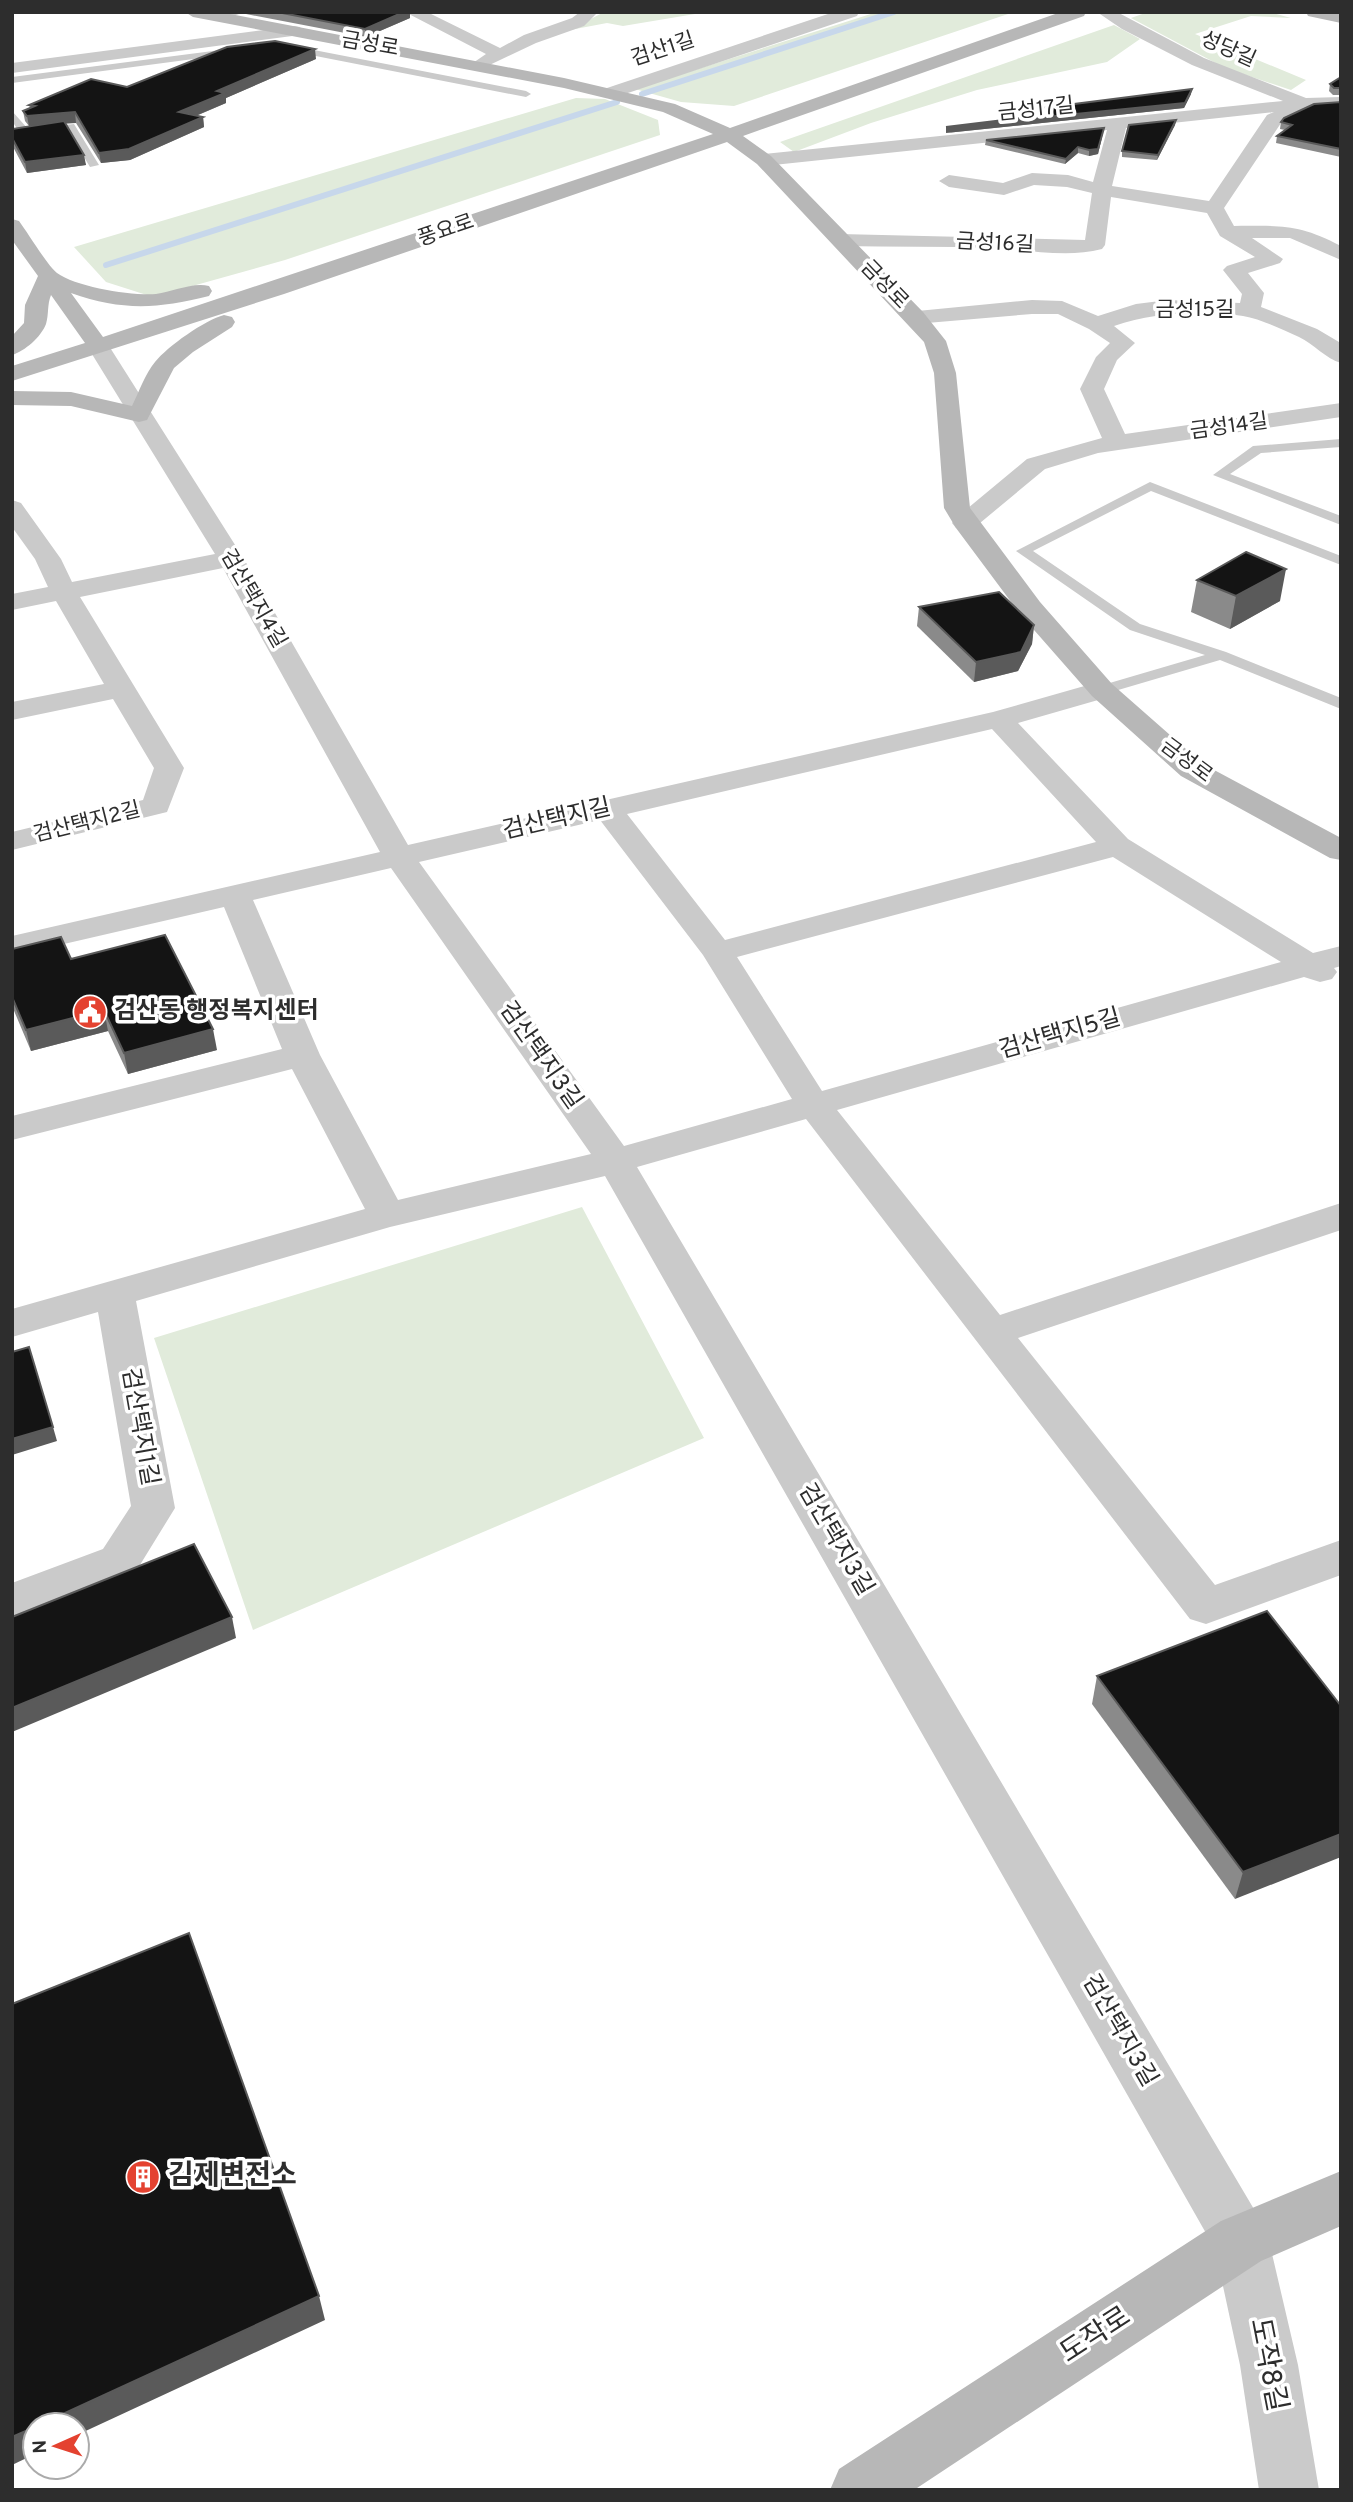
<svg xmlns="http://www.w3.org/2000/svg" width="1353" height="2502" font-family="Overpass,'Noto Sans KR',sans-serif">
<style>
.green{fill:#e1ebdb}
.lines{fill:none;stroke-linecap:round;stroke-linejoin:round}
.stream{stroke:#c7d7eb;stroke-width:6}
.lane{fill:#cacaca;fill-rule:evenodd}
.street{fill:#cacaca;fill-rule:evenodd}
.secondary{fill:#b7b7b7;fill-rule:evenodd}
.wall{fill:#8a8a8a}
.shaded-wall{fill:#5a5a5a}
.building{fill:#141414;stroke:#5a5a5a;stroke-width:2}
.labels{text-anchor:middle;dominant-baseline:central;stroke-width:7;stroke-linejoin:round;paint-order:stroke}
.far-street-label{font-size:21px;fill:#2d2d2d;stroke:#fff}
.street-label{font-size:24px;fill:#2d2d2d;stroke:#fff}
.poi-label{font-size:24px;font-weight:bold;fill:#2d2d2d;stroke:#fff;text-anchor:start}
.near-poi-label{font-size:28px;font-weight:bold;fill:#2d2d2d;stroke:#fff;text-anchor:start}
.near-street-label{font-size:28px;fill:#2d2d2d;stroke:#fff}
</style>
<rect width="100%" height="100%" fill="#fff"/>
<g class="green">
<path d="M604 12H707L623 26 607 23 570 30Z"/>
<path d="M877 12H1014L734 106 681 102 635 89Z"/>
<path d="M1148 12H1269L1291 18 1251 16 1195 34 1306 80 1291 90 1225 68 1131 18Z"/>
<path d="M1114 25 1140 39 1107 62 977 90 871 123 794 152 780 142Z"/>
<path d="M576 98 605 99 658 120 660 135 285 260 153 297 106 282 74 247Z"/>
<path d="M582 1207 704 1438 253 1630 154 1338Z"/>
</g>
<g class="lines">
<g class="stream">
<path d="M642 94 894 12"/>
<path d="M106 265 617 102"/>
</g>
<g class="lane">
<path d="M229 12H245L221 20 216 17Z"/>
<path d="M288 45 526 91 531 94 526 97 285 50V46Z"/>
<path d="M236 48 241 51 239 53 12 83V77Z"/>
<path d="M12 111 28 129 74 124 99 165 90 167 67 129 12 137V131L18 130 12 121Z"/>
<path d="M1341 439V447L1261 453 1230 474 1341 516V525L1213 475 1253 446Z"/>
<path d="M1150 482 1341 556V565L1151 491 1033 551 1140 624 1226 652 1341 698V709L1220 660 1108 693H1096L1094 690 1096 687 1205 655 1130 630 1016 551Z"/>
</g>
<g class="street">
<path d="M405 12H427L500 48 524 35 572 18 580 12H598L584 26 536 43 479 70 470 65 486 54Z"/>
<path d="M834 12H859L857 16 616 97H604L601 93 604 89Z"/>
<path d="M1097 12H1117L1204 58 1306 98 1341 97V107L1312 108 1281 123 1224 208 1234 226C1281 226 1297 223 1341 246V260L1290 238H1252L1283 259 1280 263 1248 273 1264 293 1261 307 1317 329 1339 342 1341 363C1326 359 1314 344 1299 337 1283 330 1261 319 1243 316 1201 310 1155 312 1114 326L1135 343 1117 360 1104 389 1125 434 1341 403V417L1098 453 1045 469 974 528 965 531 956 528 952 523 956 518 1027 459 1102 438 1080 389 1096 357 1110 343 1089 329 1058 314H1032L915 324 907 322 904 317 907 312 1032 300 1062 301 1098 316 1136 304 1168 300 1240 303 1242 294 1223 270 1227 266 1255 257 1220 236 1207 213 1111 197 1105 245 1102 249C1067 258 1031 250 996 248 944 246 892 247 840 246L833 244 830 240 833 236 840 234 1085 240 1092 193 1067 187 1034 185 1004 195 949 187 939 181 949 175 1003 183 1032 173 1068 175 1093 182 1107 130 764 166 754 160 764 154 1283 101 1192 65 1122 29ZM1274 112 1267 115 1209 201 1112 186 1126 128Z"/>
<path d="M294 26 300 27 302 31 300 35 12 73V63Z"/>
<path d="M98 339 106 341 109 346 244 559 408 845 993 712 1102 681 1112 684 1116 690 1112 696 1018 723 1128 839 1313 953 1341 946V966L1334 968 1337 972 1332 979 1320 982 1304 977 837 1110 1000 1315 1341 1203V1230L1018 1338 1215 1585 1341 1540V1575L1206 1624 1190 1619 806 1119 637 1167 1261 2221 1269 2241 1298 2365 1319 2490H1259L1240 2365 1215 2249 605 1176 390 1227 136 1301 175 1508 135 1573 12 1620V1583L103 1549 131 1506 98 1312 12 1337V1309L365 1209 292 1069 12 1140V1116L282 1049 224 907 12 956V936L380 852 223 568 80 597 184 768 167 812 12 850V832L143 800 154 768 113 699 12 720V702L104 684 56 601 12 610V594L48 587 35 559 12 527V500L21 503 61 559 72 582 215 554 87 346 90 341ZM992 729 1096 842 725 940 627 814ZM600 820 703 955 792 1099 624 1146 419 862ZM1113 857 1281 962 822 1091 737 957ZM391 868 591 1154 398 1200 320 1055 253 900Z"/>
</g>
<g class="secondary">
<path d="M185 12H220L564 78 675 104 730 128 1061 12H1086L1084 16 743 136 771 156 923 312 946 341 956 373 970 508 1040 602 1112 684 1203 764 1341 838V860L1330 858 1181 776 1092 696 1020 614 956 528 944 508 934 373 924 342 757 164 727 142 284 294 12 381V366L85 343 51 295C47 305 49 314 46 324 41 337 25 351 12 355V336L24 323 25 305 38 276 12 240V219L19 221C28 233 47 265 57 273 76 287 132 296 156 294 173 292 192 282 209 286L212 291 209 296C157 309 122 311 71 293L103 337 713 134 663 112 564 88 193 17Z"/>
<path d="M1306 12 1341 13V23L1308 16Z"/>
<path d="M224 315 232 317 235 322 232 327 193 352 174 368 147 420 139 422 71 406 12 405V391L71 392 132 406C139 392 145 374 155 362 168 346 205 320 224 315Z"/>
<path d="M1341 2171V2226L1261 2261 914 2490H830L839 2469 1221 2221Z"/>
</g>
</g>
<g class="wall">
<path d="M246 12H410V18L366 37 246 14Z"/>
<path d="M316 59 226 98V103L196 116 203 117 204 127 130 160 101 163 76 123H65L86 165 27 173 12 145V129L29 126 25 121 23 111 30 108 29 105 127 87Z"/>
<path d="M1341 77V95H1333L1329 91 1330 84Z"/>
<path d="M1191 94 1184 108 946 133 1046 115 1042 113 1043 108Z"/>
<path d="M1341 102V157L1276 143 1277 136 1285 130 1280 129 1281 122Z"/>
<path d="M1176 120 1175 125 1157 160 1122 157V151Z"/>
<path d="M1103 133 1098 154 1089 156 1078 153 1065 164 985 145 986 140Z"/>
<path d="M1197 580 1280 601 1230 629 1191 612Z"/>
<path d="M919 607 1034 625 1032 644 1018 671 974 682 917 626Z"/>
<path d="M12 949 71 959 217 1050 128 1074 108 1031 31 1051 12 1006Z"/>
<path d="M1097 1676 1341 1706 1235 1899 1092 1704Z"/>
</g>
<g class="shaded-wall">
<path d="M404 12H410V18L366 37 365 29Z"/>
<path d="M315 49 316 59 226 98V103L181 122 179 112 217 91Z"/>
<path d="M1192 89 1191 94 1184 108 946 133V127L1185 103Z"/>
<path d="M75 112 76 123 29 126 27 116Z"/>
<path d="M203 117 204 127 130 160 101 163 99 153Z"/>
<path d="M1176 120 1175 125 1157 160 1158 155Z"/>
<path d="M1104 128 1098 154 1089 156V150Z"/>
<path d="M1078 147V153L1065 164 1066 159Z"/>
<path d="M84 155 86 165 27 173 25 162Z"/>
<path d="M1286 569 1280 601 1230 629 1236 596Z"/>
<path d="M1034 625 1032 644 1018 671 974 682 976 662Z"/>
<path d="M104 1010 108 1031 31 1051 26 1030Z"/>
<path d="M213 1029 217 1050 128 1074 124 1053Z"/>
<path d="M53 1427 57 1441 12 1455V1439Z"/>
<path d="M232 1617 236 1638 12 1732V1708Z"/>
<path d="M1341 1834V1857L1235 1899 1243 1872Z"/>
<path d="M319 2296 325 2320 77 2435V2425H39Z"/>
<path d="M35 2427V2454L12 2465V2437Z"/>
</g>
<g class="building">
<path d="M277 12H404L365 29Z"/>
<path d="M275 41 315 49 217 91 225 93 179 112 203 117 129 149 99 153 75 112 27 116 23 111 35 106 29 105 91 79 127 87 227 47Z"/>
<path d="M1341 77V88H1334L1330 84Z"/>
<path d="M1192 89 1185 103 946 127 1052 114 1043 108Z"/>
<path d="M1341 102V149L1277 136 1292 125 1281 122 1284 118 1314 104Z"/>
<path d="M1176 120 1158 155 1122 151 1129 125Z"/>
<path d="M64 121 84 155 25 162 12 138V129Z"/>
<path d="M1104 128 1098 149 1089 150 1078 147 1066 159 986 140Z"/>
<path d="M1246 552 1286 569 1236 596 1197 580Z"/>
<path d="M999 592 1034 625 1021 652 976 662 919 607Z"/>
<path d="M165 935 213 1029 124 1053 104 1010 26 1030 12 997V949L61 937 71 959Z"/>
<path d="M29 1347 53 1427 12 1439V1352Z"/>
<path d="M194 1544 232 1617 12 1708V1617Z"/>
<path d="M1267 1611 1341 1706V1834L1243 1872 1097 1676Z"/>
<path d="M189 1933 319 2296 39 2425H35V2427L12 2437V2004Z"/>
</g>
<defs>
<g id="civic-disc" transform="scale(1.75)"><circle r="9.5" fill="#e44230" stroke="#fff"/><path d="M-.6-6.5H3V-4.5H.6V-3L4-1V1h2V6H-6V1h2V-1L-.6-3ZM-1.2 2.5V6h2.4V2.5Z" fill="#fff"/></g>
<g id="building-disc" transform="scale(1.75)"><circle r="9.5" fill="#e44230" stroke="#fff"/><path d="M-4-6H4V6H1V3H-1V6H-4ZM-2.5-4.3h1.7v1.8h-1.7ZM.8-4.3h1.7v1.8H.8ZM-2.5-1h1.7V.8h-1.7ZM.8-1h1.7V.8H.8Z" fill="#fff"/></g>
</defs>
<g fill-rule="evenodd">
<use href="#civic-disc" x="90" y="1012"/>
<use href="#building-disc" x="143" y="2177"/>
</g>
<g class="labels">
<g class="far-street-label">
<text transform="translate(370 45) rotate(10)">금성로</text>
<text transform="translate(663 50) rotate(-18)">검산1길</text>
<text transform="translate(1228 50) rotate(24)">성당길</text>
<text transform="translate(1036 110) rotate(-6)">금성17길</text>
<text transform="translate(446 231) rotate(-19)">풍요로</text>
<text transform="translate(995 244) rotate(3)">금성16길</text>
<text transform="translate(884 285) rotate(46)">금성로</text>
<text x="1195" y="310">금성15길</text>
<text transform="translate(1229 427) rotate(-8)">금성14길</text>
<text transform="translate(253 599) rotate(60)">검산택지4길</text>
<text transform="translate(1186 761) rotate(37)">금성로</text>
<text transform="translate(87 823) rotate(-14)">검산택지2길</text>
</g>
<g class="street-label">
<text transform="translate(557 820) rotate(-13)">검산택지길</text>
<text transform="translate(1060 1035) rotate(-16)">검산택지5길</text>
<text transform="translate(540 1056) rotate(55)">검산택지3길</text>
<text transform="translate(139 1427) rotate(80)">검산택지1길</text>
<text transform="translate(835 1540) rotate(60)">검산택지3길</text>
<text transform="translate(1119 2031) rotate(60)">검산택지3길</text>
</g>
<g class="poi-label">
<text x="114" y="1012">검산동 행정복지센터</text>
</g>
<g class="near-poi-label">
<text x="168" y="2177">김제변전소</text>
</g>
<g class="near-street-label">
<text transform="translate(1096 2336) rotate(-33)">도작로</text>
<text transform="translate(1267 2365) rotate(79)">도작8길</text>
</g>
</g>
<rect width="1353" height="2502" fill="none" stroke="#2d2d2d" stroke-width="28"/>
<g transform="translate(56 2446) rotate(267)"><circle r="33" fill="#ffffff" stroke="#ababab" stroke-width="2"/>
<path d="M0-5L12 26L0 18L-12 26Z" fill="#e44230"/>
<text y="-10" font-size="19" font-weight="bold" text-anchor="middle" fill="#2d2d2d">N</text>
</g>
</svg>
